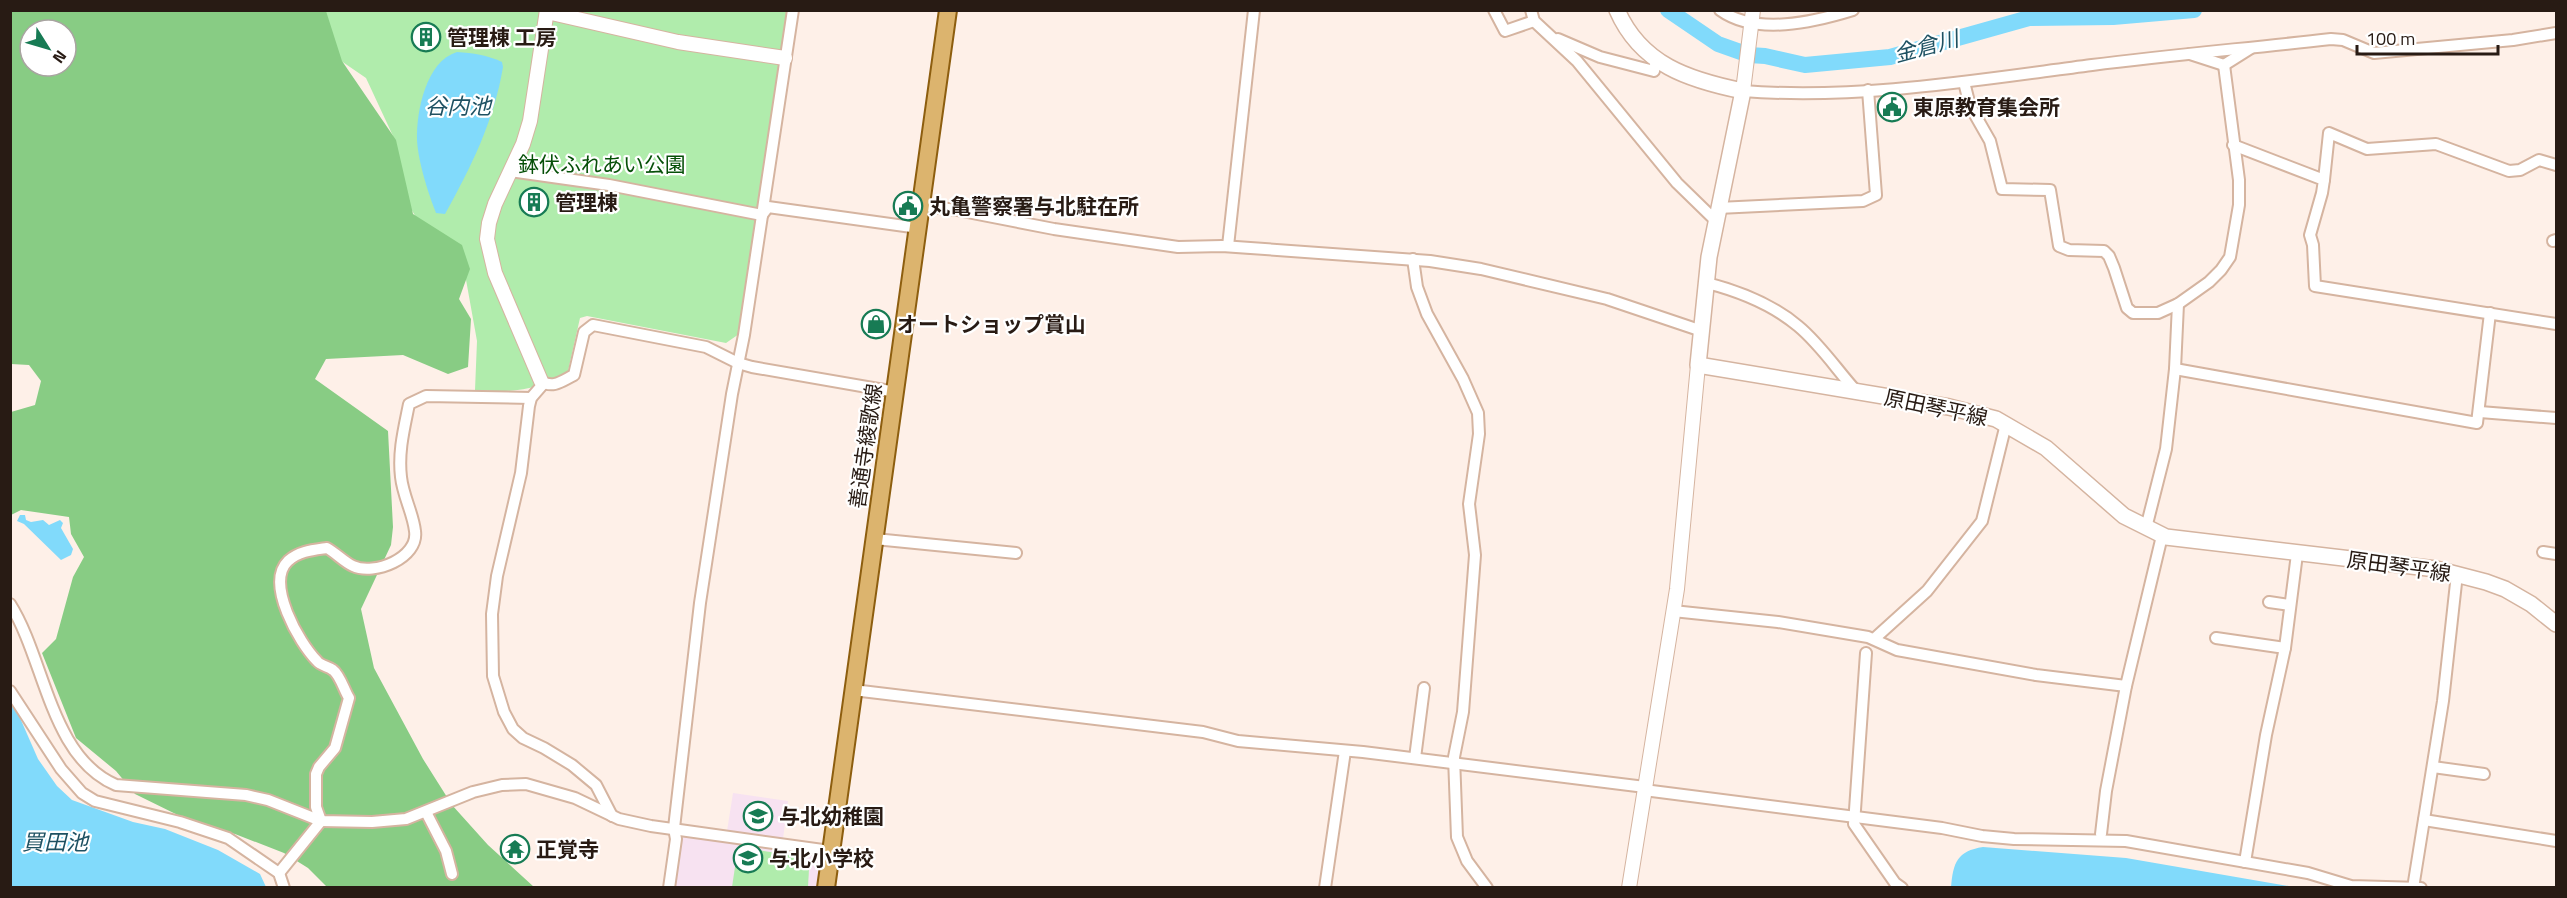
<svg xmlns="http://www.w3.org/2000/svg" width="2567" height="898" font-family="'Titillium Web','Noto Sans JP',sans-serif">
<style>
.education{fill:#f7e2f1}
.green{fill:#b0ecac}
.forest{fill:#88cc84;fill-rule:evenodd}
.water{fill:#81dafb}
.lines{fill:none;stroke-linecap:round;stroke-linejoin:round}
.river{stroke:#81dafb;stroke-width:16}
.minor-casing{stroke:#d5b4a0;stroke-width:14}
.tertiary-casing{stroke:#d5b4a0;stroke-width:16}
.secondary-casing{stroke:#d5b4a0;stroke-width:18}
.primary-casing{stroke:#8d5e0f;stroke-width:20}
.minor{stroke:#fff;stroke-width:10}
.tertiary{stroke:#fff;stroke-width:14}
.secondary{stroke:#fff;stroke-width:15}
.primary{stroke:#dcb46e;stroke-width:16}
.labels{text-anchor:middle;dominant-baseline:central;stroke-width:4.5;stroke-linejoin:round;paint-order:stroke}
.poi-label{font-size:21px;font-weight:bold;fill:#281b14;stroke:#fff;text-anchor:start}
.park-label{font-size:21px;fill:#065008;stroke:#fff}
.street-label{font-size:21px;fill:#281b14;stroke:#fff}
.water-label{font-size:22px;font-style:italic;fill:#1e5162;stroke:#fff}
</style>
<rect width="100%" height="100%" fill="#fef0e8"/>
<g class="education">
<path d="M733 793 788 801 783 839 727 831Z"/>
<path d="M680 834 817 854 822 863 819 887 671 888Z"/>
</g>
<g class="green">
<path d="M311 11H788L739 334 726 343 587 316 580 318 568 371C536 391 513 393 475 390L477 341 463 263 432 245 410 207 399 173 393 136 366 78 331 54Z"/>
<path d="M738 847 803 857 809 869 808 887H732Z"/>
</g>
<path class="forest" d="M11 11H326L342 61 396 140 413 214 462 245 470 269 459 299 471 319 468 367 448 374 403 355 326 359 315 379 388 431 393 527 391 545 361 609 374 668 423 759 452 805 488 845 534 887H327L308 868 284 853 235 834 194 823 135 794 116 771 76 738 42 653 56 639 73 577 84 557 71 534 69 517 21 510 11 515V412L35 405 41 381 29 365 11 364ZM30 30H66V66H30Z"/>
<g class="water">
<path d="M457 52C473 53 487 55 502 62L503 67C494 121 471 167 445 214L436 213C428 193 418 161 417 140 416 112 426 61 457 52Z"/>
<path d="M20 515H25L26 520 31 522 43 520 49 525 60 520 63 523 61 528 73 549 71 555 61 560 24 524 17 521Z"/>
<path d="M10 695 38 759 57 786 72 800 133 822 165 829 218 850 260 874 266 887H11Z"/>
<path d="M1983 847 2126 858 2294 887H1951C1953 863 1957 851 1983 847Z"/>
</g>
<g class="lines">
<path class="river" d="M1668 10 1718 44 1749 55 1765 56 1805 65 1890 57 2029 18 2113 17 2194 10"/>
<g class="minor-casing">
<g id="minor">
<path d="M1494 10 1505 31 1534 21"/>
<path d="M1531 10 1534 21 1577 61 1677 183 1715 220"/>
<path d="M1720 10C1756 36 1814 22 1853 10"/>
<path d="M1558 39 1600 57 1654 71 1656 60"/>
<path d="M2190 54 2224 65 2251 48"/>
<path d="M1964 82 1970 106 1990 141 2002 189 2050 190 2059 246 2069 250 2104 251 2109 256 2114 268 2127 308 2133 313H2158L2178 304 2209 282 2221 270 2230 257 2239 205V180L2224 65"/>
<path d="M1743 91C1859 100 1977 80 2092 65 2171 55 2252 48 2331 39L2343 40 2374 53 2513 40 2556 33"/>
<path d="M2233 145 2324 180 2322 193 2310 235 2313 245 2315 286 2556 324"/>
<path d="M510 171 609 185 762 215"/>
<path d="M2324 180 2329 133 2367 149 2436 144 2509 171 2520 170 2539 160 2556 165"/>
<path d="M922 206 957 210 1054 229 1178 247 1222 246 1430 261 1481 269 1607 299 1702 331"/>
<path d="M1718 208 1863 201 1876 195 1868 90"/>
<path d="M762 215 768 207 919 228"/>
<path d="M2553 241 2556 240"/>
<path d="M1228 246 1254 10"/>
<path d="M1413 259 1417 287 1427 314 1463 379 1478 413 1479 434 1469 504 1475 555 1463 712 1454 757 1457 837 1467 861 1487 888"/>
<path d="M1707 283C1738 291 1773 305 1798 326 1820 344 1837 370 1856 391"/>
<path d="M2175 369 2477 423 2490 313"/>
<path d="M541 381C553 389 562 381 574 375L584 332 593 325 706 347 738 363 752 367 896 392"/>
<path d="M544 383 531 398 529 406 521 473 497 576 492 614 493 676 504 712 513 729 523 738 544 748 572 765 596 785 612 816"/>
<path d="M2480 412 2556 418"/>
<path d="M2146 528 2166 449 2175 369 2178 304"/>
<path d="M875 539 1016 553"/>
<path d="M2543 552 2556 554"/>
<path d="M2269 602 2290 605"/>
<path d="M10 604C45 659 50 757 116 785L246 795 268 800 321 821 372 822 406 819 473 792 502 785 526 784 575 798 619 819 651 826 830 851"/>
<path d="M1673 611 1778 622 1868 637 1897 650 2036 675 2126 686"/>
<path d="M2216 638 2285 648"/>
<path d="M1874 639 1927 591 1982 521 2006 424"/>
<path d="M1866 653 1854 824 1895 883 1902 888"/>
<path d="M853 690 1203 732 1238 741 1363 752 1645 787"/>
<path d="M10 691 61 769 82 793 95 801 180 822 228 838 279 873 284 888"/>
<path d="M1415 758 1424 688"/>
<path d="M2433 767 2484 774"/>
<path d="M1644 790 1942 828 1982 836 2014 839 2126 841 2308 873 2351 886 2421 888"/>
<path d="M426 812 446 851 452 874"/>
<path d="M2424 820 2556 841"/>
<path d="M2101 834 2106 791 2126 686 2162 536"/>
<path d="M2245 862 2266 735 2285 648 2297 554"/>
<path d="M279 873 321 821 316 807V774L319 767 335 748 349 698C344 690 340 675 333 670 328 666 321 666 317 661 299 643 265 583 288 561 299 551 313 550 327 548 336 553 344 562 353 566 374 576 419 558 415 531 413 513 403 496 401 477 398 452 404 429 409 404L426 396 531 398"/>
<path d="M669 888 676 839 674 828 700 603 732 394 744 335 793 10"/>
<path d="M1325 888 1345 751"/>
<path d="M2413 888 2443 701 2457 574"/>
</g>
</g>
<g class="tertiary-casing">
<g id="tertiary">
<path d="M547 12 678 42 785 58"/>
<path d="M1743 91 1753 10"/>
<path d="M541 381 495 273 487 239 489 223 495 204 523 144 530 121 547 10"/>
<path d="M1629 888 1677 589 1698 365"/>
</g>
</g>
<g class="secondary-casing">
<path id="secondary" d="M1617 10C1641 65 1689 80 1743 91L1709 257 1698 365 1949 407 1996 419 2046 448 2124 516 2166 537 2436 569 2486 582 2505 589 2531 604 2556 624"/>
</g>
<g class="primary-casing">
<path id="primary" d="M826 888 948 10"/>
</g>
<use href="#minor" class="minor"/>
<use href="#tertiary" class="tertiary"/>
<use href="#secondary" class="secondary"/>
<use href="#primary" class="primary"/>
</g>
<defs>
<g id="building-ring" transform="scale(1.5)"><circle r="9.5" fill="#fff" stroke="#177b54" stroke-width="1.5"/><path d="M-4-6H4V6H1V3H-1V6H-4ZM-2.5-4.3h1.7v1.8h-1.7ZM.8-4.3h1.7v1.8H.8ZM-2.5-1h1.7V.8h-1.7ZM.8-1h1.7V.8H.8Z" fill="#177b54"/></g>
<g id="civic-ring" transform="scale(1.5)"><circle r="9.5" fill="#fff" stroke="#177b54" stroke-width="1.5"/><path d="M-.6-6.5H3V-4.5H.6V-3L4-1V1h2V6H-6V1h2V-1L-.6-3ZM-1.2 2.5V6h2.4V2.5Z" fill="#177b54"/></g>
<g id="shop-ring" transform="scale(1.5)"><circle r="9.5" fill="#fff" stroke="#177b54" stroke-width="1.5"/><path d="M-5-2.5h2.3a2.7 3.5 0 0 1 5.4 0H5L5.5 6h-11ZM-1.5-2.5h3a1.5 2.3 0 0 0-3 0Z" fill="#177b54"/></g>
<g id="school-ring" transform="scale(1.5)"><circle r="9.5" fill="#fff" stroke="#177b54" stroke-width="1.5"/><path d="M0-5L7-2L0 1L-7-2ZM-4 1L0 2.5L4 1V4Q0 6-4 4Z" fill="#177b54"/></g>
<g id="temple-ring" transform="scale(1.5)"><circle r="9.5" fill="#fff" stroke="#177b54" stroke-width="1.5"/><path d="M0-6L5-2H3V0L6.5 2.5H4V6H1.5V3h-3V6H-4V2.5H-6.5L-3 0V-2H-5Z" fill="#177b54"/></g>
</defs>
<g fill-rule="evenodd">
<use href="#building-ring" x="426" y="37"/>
<use href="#civic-ring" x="1892" y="107"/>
<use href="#building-ring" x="534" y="202"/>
<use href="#civic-ring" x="908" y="206"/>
<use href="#shop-ring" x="876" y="324"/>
<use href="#school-ring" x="758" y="816"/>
<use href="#temple-ring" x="515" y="849"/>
<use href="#school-ring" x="748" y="858"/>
</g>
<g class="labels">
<g class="poi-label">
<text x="447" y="37">管理棟 工房</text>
<text x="1913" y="107">東原教育集会所</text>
<text x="555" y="202">管理棟</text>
<text x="929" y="206">丸亀警察署与北駐在所</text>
<text x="897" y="324">オートショップ賞山</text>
<text x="779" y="816">与北幼稚園</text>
<text x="536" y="849">正覚寺</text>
<text x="769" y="858">与北小学校</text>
</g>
<g class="park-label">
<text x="602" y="164">鉢伏ふれあい公園</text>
</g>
<g class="street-label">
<text transform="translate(1936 407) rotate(12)">原田琴平線</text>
<text transform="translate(865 446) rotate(-82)">善通寺綾歌線</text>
<text transform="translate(2399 566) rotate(8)">原田琴平線</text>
</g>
<g class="water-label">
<text transform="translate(1926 46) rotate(-15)">金倉川</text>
<text x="458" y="106">谷内池</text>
<text x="55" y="842">買田池</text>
</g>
</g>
<rect width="2567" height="898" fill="none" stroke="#281b14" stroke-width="24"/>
<g transform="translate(48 48) rotate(127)"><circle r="28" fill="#ffffff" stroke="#a9a4a1" stroke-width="1.5"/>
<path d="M0-4.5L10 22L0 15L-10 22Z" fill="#177b54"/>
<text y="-9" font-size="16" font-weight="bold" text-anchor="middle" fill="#281b14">N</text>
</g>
<path d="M2357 45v9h141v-9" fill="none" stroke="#281b14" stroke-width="3"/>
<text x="2366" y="45" font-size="18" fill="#281b14" stroke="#ffffff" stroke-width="4.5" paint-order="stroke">100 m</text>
</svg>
